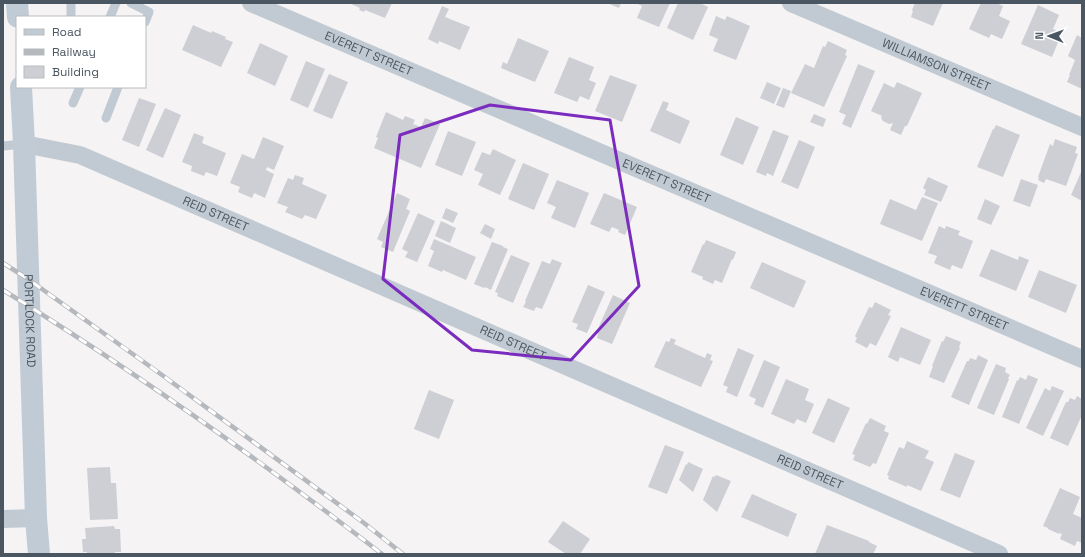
<svg xmlns="http://www.w3.org/2000/svg" width="1085" height="557" font-family="'Space Grotesk',sans-serif">
<style>
.building{fill:#cdcfd5}
.lines{fill:none;stroke-linecap:round;stroke-linejoin:round}
.lane{stroke:#c1cad2;stroke-width:9}
.street{stroke:#c1cad2;stroke-width:18}
.secondary{stroke:#c1cbd6;stroke-width:22}
.rail-casing{stroke:#b5b8bd;stroke-width:4.5}
.rail{stroke:#fff;stroke-width:3;stroke-dasharray:9;stroke-linecap:butt}
.marked{fill:none;stroke:#7b2cbf;stroke-width:3;stroke-linejoin:round}
.labels{text-anchor:middle;dominant-baseline:central;stroke-width:3;stroke-linejoin:round;paint-order:stroke}
.street-label{font-size:12px;fill:#4a5661;stroke:#fff}
</style>
<rect width="100%" height="100%" fill="#f5f3f3"/>
<g class="building">
<path d="M349 3H392L385 18 365 10 364 12 359 10 360 8Z"/>
<path d="M607 3H621L619 8Z"/>
<path d="M636 3H670L659 27 637 18 642 6Z"/>
<path d="M678 3H700L708 7 693 40 667 28Z"/>
<path d="M915 3H943L933 26 911 17 913 11 912 10Z"/>
<path d="M981 3H996L1003 6 999 16 1010 21 1002 39 991 34 989 38 969 29Z"/>
<path d="M1038 5 1059 15 1053 29 1062 33 1052 57 1021 44Z"/>
<path d="M442 6 449 9 445 17 470 27 460 50 439 41 438 44 428 39Z"/>
<path d="M716 16 725 20 727 16 750 26 736 60 713 51 718 39 709 35Z"/>
<path d="M193 25 211 33 212 31 226 37 225 39 233 42 221 67 182 50Z"/>
<path d="M1077 35 1082 38V89L1067 82 1070 75H1069L1075 60 1068 56Z"/>
<path d="M518 38 549 51 535 82 501 68 503 62 507 64Z"/>
<path d="M828 41 847 50 845 55 847 56 824 107 791 93 805 64 814 68 823 46 825 47Z"/>
<path d="M260 43 288 56 275 86 247 73Z"/>
<path d="M569 57 594 67 589 80 596 83 589 100 580 96 577 102 554 93Z"/>
<path d="M306 61 325 69 308 108 290 100Z"/>
<path d="M858 64 875 71 851 128 842 124 846 115 839 112Z"/>
<path d="M329 74 348 82 332 119 313 111Z"/>
<path d="M610 75 637 85 622 122 595 111Z"/>
<path d="M767 82 781 88 774 104 760 98Z"/>
<path d="M897 82 922 93 907 126H905L901 135 890 130 893 123 889 124 883 121 881 118 882 116 871 111 884 83 894 88Z"/>
<path d="M783 88 791 91 784 108 776 105Z"/>
<path d="M139 98 156 104 139 147 122 140Z"/>
<path d="M663 101 669 103 666 110 690 121 680 144 650 131Z"/>
<path d="M165 108 181 115 163 158 146 150Z"/>
<path d="M386 112 403 120 405 116 415 120 413 124 421 127 425 118 440 124 421 168 374 148 378 138 376 137Z"/>
<path d="M814 114 826 119 823 127 810 122Z"/>
<path d="M736 117 759 127 743 165 720 155Z"/>
<path d="M996 125 1020 135 1003 177 977 167 993 129H994Z"/>
<path d="M773 130 789 136 773 176 767 173 766 176 756 172Z"/>
<path d="M448 131 476 142 462 176 435 165Z"/>
<path d="M194 133 204 137 202 143 226 153 217 176 206 172 204 176 191 171 192 166 182 162Z"/>
<path d="M263 137 284 146 274 170 267 167 266 170 274 174 265 198 254 193 252 198 238 192 240 187 230 183 242 154 254 159Z"/>
<path d="M1055 139 1077 147 1075 153 1078 154 1066 186 1046 179 1044 183 1038 180 1039 177H1038L1050 144 1053 146Z"/>
<path d="M799 140 815 147 798 189 781 182Z"/>
<path d="M493 149 516 160 500 195 478 185 483 174 474 170 482 152 490 155Z"/>
<path d="M523 163 549 174 534 210 508 199Z"/>
<path d="M1082 170V201L1071 195Z"/>
<path d="M295 175 304 178 302 184 327 195 316 219 305 215 302 219 285 212 288 207 277 203 288 178 293 180Z"/>
<path d="M928 177 948 186 941 202 924 195 926 190 923 188Z"/>
<path d="M1021 179 1038 185 1030 207 1013 201Z"/>
<path d="M557 180 589 193 575 228 551 218 556 207 547 203Z"/>
<path d="M397 193 410 199 406 209 410 211 393 252 381 247 383 242 377 239Z"/>
<path d="M604 193 637 207 625 235 618 232 619 230 612 227 609 232 590 224Z"/>
<path d="M922 197 938 203 922 241 880 224 890 199 916 210Z"/>
<path d="M985 199 1000 206 991 225 977 219Z"/>
<path d="M446 208 458 213 453 223 442 218Z"/>
<path d="M418 213 435 221 417 262 405 257 408 252 402 249Z"/>
<path d="M441 221 456 228 450 243 435 236Z"/>
<path d="M485 224 495 229 491 239 480 233Z"/>
<path d="M939 226 945 229 946 226 960 231 958 235 973 241 962 269 952 265 950 270 934 263 937 256 928 253Z"/>
<path d="M434 239 476 257 466 280 443 270 442 272 428 266 434 251 430 249Z"/>
<path d="M706 240 736 252 733 260 732 259 722 283 715 280 713 284 702 279 703 277 691 272 703 244 704 245Z"/>
<path d="M492 242 503 246V247L508 249 491 290 485 287 484 288 474 284Z"/>
<path d="M991 249 1018 260 1019 256 1029 260 1016 291 979 276Z"/>
<path d="M511 255 530 263 513 303 497 296 498 293 495 292Z"/>
<path d="M552 259 562 263 542 309 536 307 534 311 523 307 526 302 525 301 542 261 550 264Z"/>
<path d="M762 262 806 281 794 308 750 288Z"/>
<path d="M1039 270 1077 285 1066 313 1028 297Z"/>
<path d="M588 285 605 292 587 333 576 329 578 324 572 322Z"/>
<path d="M613 295 630 303 612 344 597 338 598 334 596 333Z"/>
<path d="M875 302 891 310 888 315 891 316 876 346 870 343 867 348 855 342 857 338 855 336 869 307 872 308Z"/>
<path d="M901 327 931 340 920 365 900 357 898 362 888 357Z"/>
<path d="M946 336 961 342 959 347 960 348 944 383 929 377 933 366H932L942 341 943 342Z"/>
<path d="M671 338 676 340 674 344 705 358 707 353 712 355 710 360 713 361 701 387 654 367 666 341 669 342Z"/>
<path d="M738 348 754 355 737 397 726 392 728 387 723 385Z"/>
<path d="M978 355 988 360 969 405 951 397 967 361H969L970 358 976 360Z"/>
<path d="M764 360 780 367 763 408 754 404 756 399 749 396Z"/>
<path d="M996 364 1006 368 1005 372 1010 375 1008 378 1009 379 994 415 977 408Z"/>
<path d="M1028 375 1038 379 1019 424 1002 417 1017 380 1018 381 1020 377 1026 380Z"/>
<path d="M786 379 809 389 805 400 814 404 806 423 797 419 794 424 771 414Z"/>
<path d="M1052 386 1064 391 1043 436 1026 428 1043 392 1045 388 1050 391Z"/>
<path d="M429 390 454 400 439 439 414 429Z"/>
<path d="M1077 396 1082 399V415L1068 446 1050 438 1066 402H1068L1070 398 1075 400Z"/>
<path d="M828 398 850 408 834 443 812 433Z"/>
<path d="M870 418 886 426 884 431 889 433 876 464 873 463 870 467 853 460 855 455 852 454 866 423 867 424Z"/>
<path d="M907 441 929 451 925 458 934 462 921 491 907 485V487L888 479 889 476 887 475 899 447 904 449Z"/>
<path d="M665 445 684 452 667 494 648 487Z"/>
<path d="M955 453 975 461 960 498 940 490Z"/>
<path d="M688 462 703 469 693 492 679 480 686 464 687 465Z"/>
<path d="M110 467 111 483H116L118 519 90 520 87 468Z"/>
<path d="M716 475 731 481 717 512 703 500 713 476 715 477Z"/>
<path d="M1060 488 1080 497 1073 514 1082 518V543L1077 541 1075 546 1060 539 1062 534 1059 533V534L1048 529V528L1043 526Z"/>
<path d="M752 494 797 514 788 537 741 517Z"/>
<path d="M563 521 590 539 580 554H566L548 542Z"/>
<path d="M827 525 869 541V542L877 546 873 554H815Z"/>
<path d="M114 526 115 529H120L121 552H115V554H87V552H83L82 539H86L85 528Z"/>
</g>
<g class="lines">
<g class="lane">
<path d="M71 3V17"/>
<path d="M131 3 149 12 145 22"/>
<path d="M110 17 116 3"/>
<path d="M73 103 80 87"/>
<path d="M106 118 118 87"/>
<path d="M3 146 24 144"/>
</g>
<g class="street">
<path id="s1" d="M251 3 1082 359"/>
<path id="s2" d="M791 3 1082 127"/>
<path id="s3" d="M24 144 80 155 999 554"/>
<path d="M3 519 36 518"/>
</g>
<g class="secondary">
<path d="M17 3 18 17"/>
<path id="s4" d="M21 87 24 144 36 518 39 554"/>
</g>
<g class="rail-casing">
<g id="rail">
<path d="M3 263 28 279 162 375 364 523 403 554"/>
<path d="M3 290C134 371 260 460 382 554"/>
</g>
</g>
<use href="#rail" class="rail"/>
</g>
<path class="marked" d="M490 105 610 120 639 286 571 360 472 350 383 279 400 135Z"/>
<g class="labels">
<g class="street-label">
<text stroke="none"><textPath href="#s1" startOffset="128">EVERETT STREET</textPath></text>
<text stroke="none"><textPath href="#s2" startOffset="158">WILLIAMSON STREET</textPath></text>
<text stroke="none"><textPath href="#s1" startOffset="452">EVERETT STREET</textPath></text>
<text stroke="none"><textPath href="#s3" startOffset="205">REID STREET</textPath></text>
<text stroke="none"><textPath href="#s1" startOffset="776">EVERETT STREET</textPath></text>
<text stroke="none"><textPath href="#s4" startOffset="234">PORTLOCK ROAD</textPath></text>
<text stroke="none"><textPath href="#s3" startOffset="529">REID STREET</textPath></text>
<text stroke="none"><textPath href="#s3" startOffset="853">REID STREET</textPath></text>
</g>
</g>
<rect width="1085" height="557" fill="none" stroke="#4a5661" stroke-width="8"/>
<rect x="16" y="16" width="130" height="72" fill="#ffffff" stroke="#b7bbc0"/>
<rect x="24" y="29" width="20" height="6" fill="#c1cbd6" stroke="#b7bbc0"/>
<text x="52" y="36" font-size="12" fill="#4a5661">Road</text>
<rect x="24" y="49" width="20" height="6" fill="#b5b8bd" stroke="#b7bbc0"/>
<text x="52" y="56" font-size="12" fill="#4a5661">Railway</text>
<rect x="24" y="66" width="20" height="12" fill="#cdcfd5" stroke="#b7bbc0"/>
<text x="52" y="76" font-size="12" fill="#4a5661">Building</text>
<g transform="translate(1049 36) rotate(271)" stroke="#ffffff" stroke-width="3" paint-order="stroke">
<path d="M0-3L7 15L0 10L-7 15Z" fill="#4a5661"/>
<text y="-6" font-size="11" font-weight="bold" text-anchor="middle" fill="#4a5661">N</text>
</g>
</svg>
